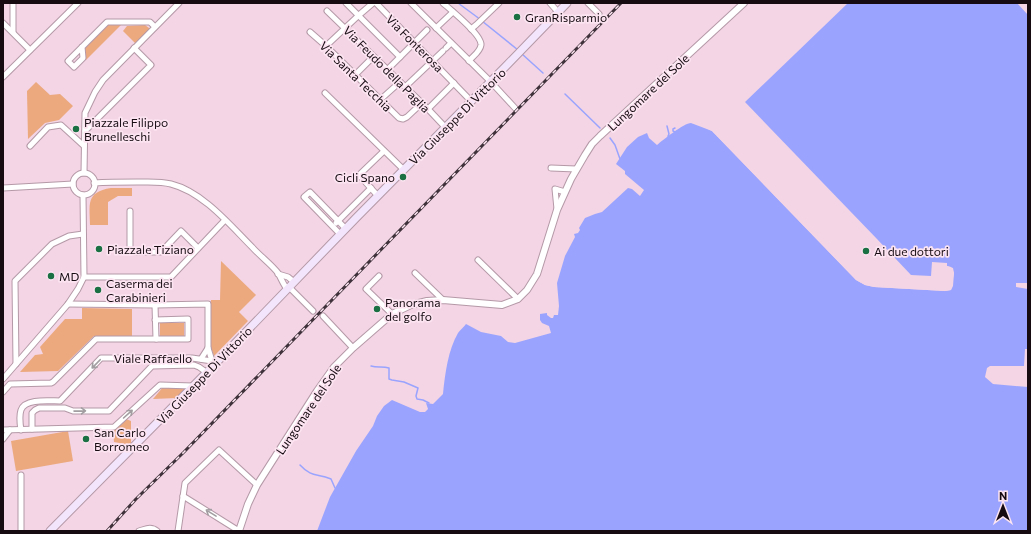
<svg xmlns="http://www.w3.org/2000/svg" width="1031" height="534" font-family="Commissioner,sans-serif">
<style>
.green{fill:#eca97e}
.water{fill:#9aa4fe}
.pier{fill:#f3d5e5}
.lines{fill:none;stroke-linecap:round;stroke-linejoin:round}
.stream{stroke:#9aa4fe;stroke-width:1.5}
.minor-casing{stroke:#b599a7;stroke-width:7}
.tertiary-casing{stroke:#b599a7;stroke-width:8}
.secondary-casing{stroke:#b599a7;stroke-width:9}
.minor{stroke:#fff;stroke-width:5}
.tertiary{stroke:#fff;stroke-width:6}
.secondary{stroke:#f3e6fc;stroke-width:7}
.rail-casing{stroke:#40323a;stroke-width:3}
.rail{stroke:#fde4f1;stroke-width:1.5;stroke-dasharray:4.5;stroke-linecap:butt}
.oneway{stroke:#a19da0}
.poi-dot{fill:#1a7042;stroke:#fde4f1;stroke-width:1.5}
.labels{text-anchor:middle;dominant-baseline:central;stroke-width:3.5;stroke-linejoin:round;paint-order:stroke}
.poi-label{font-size:12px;fill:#150b11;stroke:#fde4f1;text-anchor:start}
.street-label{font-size:12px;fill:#150b11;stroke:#fde4f1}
</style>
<rect width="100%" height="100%" fill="#f3d5e5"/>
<g class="green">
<path d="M108 25H121L86 60 85 48Z"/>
<path d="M145 25 149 28V31L136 44 123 31 127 26Z"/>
<path d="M36 82 50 95 60 94 73 106 59 120 45 123 28 139 27 91Z"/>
<path d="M111 188H132V196H118L108 202V225H90C90 205 85 192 111 188Z"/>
<path d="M221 261 256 295 239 312 248 321 214 356 211 348V300H220Z"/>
<path d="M82 308 132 309V336H94L58 371 20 372 35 355 43 354 40 347 65 319H82Z"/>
<rect x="160" y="323" width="24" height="13"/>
<path d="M163 387 188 388 177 398 153 399Z"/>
<path d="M126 419 131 421V445L114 442 113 431Z"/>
<path d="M68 431 73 461 16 471 11 441Z"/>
</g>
<path class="water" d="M848 3H1017L1028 15V283H1016V287L1028 289V349H1025L1024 366H990L987 368 985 377 993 384 1028 387V531H317L330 497 356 451 373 426 377 416 384 406 392 400 420 412H425L428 409 426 403 433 404 443 394C445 374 448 350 458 333 460 330 464 327 466 324L481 332 501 336 508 342 515 343 551 333 549 326 542 323 540 320V314L547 313V315L551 318H553L554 315H558L559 306 557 283 565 256 575 237 574 234 578 233 580 230 579 228 585 218 595 214 602 212 628 188 632 189 640 196 644 190 625 174V171L616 164 627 147 638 137 647 133 649 138 657 145C663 140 684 123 691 123 698 123 706 128 712 131L856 280 865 285 874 287 945 291 951 290 954 273 951 267 947 266V263L932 262 931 276 911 275 877 239 745 102Z"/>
<path class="pier" d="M690 121 699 123 713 129 857 279 865 283 874 285 945 289 950 288 951 285 952 273 951 269 946 267 947 266 953 268 954 273 953 286 951 290 945 291 874 287 865 285 856 280 712 131 691 123 692 122Z"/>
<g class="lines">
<g class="stream">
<path d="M458 3 477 17 518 50"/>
<path d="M522 54 543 73"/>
<path d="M565 94 600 128"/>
<path d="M667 126 669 134 668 136"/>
<path d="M675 132 673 131V129L675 128"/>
<path d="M610 138 615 145 620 159"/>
<path d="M371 366C377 368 383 366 389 368V379L392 380 404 382 418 388 416 396 417 399 423 400 429 403"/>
<path d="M300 465C312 478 317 473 331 479L335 488"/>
</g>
<g class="minor-casing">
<g id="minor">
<path d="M13 3V32"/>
<path d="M346 3 400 57"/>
<path d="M376 3 471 101"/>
<path d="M411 3 491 82 515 108"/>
<path d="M443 3C451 10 482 35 481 45 480 52 473 56 469 61"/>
<path d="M550 3 558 12"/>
<path d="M588 3 599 14"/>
<path d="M327 11 428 109 445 127"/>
<path d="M3 23 30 50"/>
<path d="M436 28 453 12"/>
<path d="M471 29 476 25 499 3"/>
<path d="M310 32 326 46 399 118 403 119 407 117 422 103"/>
<path d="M326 46 359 15 373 3"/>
<path d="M82 47 83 58 74 67 68 61 107 22H150L155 27"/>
<path d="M446 48 451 43"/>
<path d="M387 70 427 30"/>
<path d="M355 75 373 57"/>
<path d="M3 77 78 3"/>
<path d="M405 87 443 51"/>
<path d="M325 93 404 170"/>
<path d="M381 99 400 82"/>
<path d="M428 109 454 83"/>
<path d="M85 131 151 65 134 48"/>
<path d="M30 146 48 127 61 125 84 146"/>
<path d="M551 168 576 169"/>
<path d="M84 173 85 113 95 92 103 80 179 3"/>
<circle cx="84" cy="184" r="11"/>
<path d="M94 183C109 182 123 182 137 182 148 182 160 181 171 184 203 192 230 225 252 247 260 256 271 264 278 273 281 278 283 284 287 289"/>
<path d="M3 188 73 184"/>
<path d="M378 196 359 175 384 151"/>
<path d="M557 209 555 189 565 192"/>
<path d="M130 211V249L134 252H161L181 231 198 248"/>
<path d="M336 223 371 188"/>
<path d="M340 234 304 197 310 192 346 229"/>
<path d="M478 260 518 299"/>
<path d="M415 273 443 300"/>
<path d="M278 274 288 277 294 282"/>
<path d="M379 276 366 289 392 314"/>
<path d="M84 277H171L225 220"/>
<path d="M289 287 313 311"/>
<path d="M68 304 155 305 208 304V348L201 359"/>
<path d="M155 305 156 339"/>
<path d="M323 316 353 348"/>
<path d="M208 348 212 361"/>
<path d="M16 364 15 281 52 244 69 236 83 234"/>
<path d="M3 379 68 304 78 289 84 277 83 195"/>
<path d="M3 392 10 384 51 383 53 382 96 339H188V319L155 320"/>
<path d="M32 429V413L35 410 39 408H65L73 411H109L152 366 194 365 199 367 206 372"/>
<path d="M3 430 114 427 160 385 193 386"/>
<path d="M21 430C20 424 19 416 21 410 25 398 50 401 60 401L101 358H192L212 361 215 364"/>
<path d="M3 439 10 430"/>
<path d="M183 496 239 531"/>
<path d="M21 531V475"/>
<path d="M139 531C146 529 151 526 157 531"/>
<path d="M178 531 185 483 219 450 257 485"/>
</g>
</g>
<g class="tertiary-casing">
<path id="tertiary" d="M239 531 248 504 257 485 317 391 334 367 353 348 392 314 411 305 427 301 443 300 502 305 518 299 527 290 537 274 557 210 571 179 585 155 592 144 600 136 744 3"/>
</g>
<g class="secondary-casing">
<path id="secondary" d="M50 531 215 364 355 219 506 66 567 3"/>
</g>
<use href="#minor" class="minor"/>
<use href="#tertiary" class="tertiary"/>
<use href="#secondary" class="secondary"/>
<g class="rail-casing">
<path id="rail" d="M107 531 136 499 184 452 621 3"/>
</g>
<use href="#rail" class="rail"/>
</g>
<defs><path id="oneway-shaft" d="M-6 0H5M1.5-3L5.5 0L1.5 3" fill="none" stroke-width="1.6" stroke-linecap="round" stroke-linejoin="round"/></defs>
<g class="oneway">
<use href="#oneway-shaft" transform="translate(96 364) rotate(134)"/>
<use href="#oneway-shaft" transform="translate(80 411) rotate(-1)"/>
<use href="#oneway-shaft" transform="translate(128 414) rotate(-42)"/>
<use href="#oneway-shaft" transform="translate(211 513) rotate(-148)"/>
</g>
<g class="poi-dot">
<circle cx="517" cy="17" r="4"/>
<circle cx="76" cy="129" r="4"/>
<circle cx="403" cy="177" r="4"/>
<circle cx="99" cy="249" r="4"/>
<circle cx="866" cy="251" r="4"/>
<circle cx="51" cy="276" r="4"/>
<circle cx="98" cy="290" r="4"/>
<circle cx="377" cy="309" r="4"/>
<circle cx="86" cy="439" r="4"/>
</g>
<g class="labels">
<g class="poi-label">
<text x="525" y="17">GranRisparmio</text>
<text x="84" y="122">Piazzale Filippo<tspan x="84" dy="14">Brunelleschi</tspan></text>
<text x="395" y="177" text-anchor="end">Cicli Spano</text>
<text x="107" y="249">Piazzale Tiziano</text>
<text x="874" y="251">Ai due dottori</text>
<text x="59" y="276">MD</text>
<text x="106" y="283">Caserma dei<tspan x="106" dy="14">Carabinieri</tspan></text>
<text x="385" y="302">Panorama<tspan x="385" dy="14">del golfo</tspan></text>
<text x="94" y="432">San Carlo<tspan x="94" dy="14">Borromeo</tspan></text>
</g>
<g class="street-label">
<text transform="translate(415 43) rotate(45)">Via Fonterosa</text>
<text transform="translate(387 69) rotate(45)">Via Feudo della Paglia</text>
<text transform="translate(356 76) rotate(44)">Via Santa Tecchia</text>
<text transform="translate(648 92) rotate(-43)">Lungomare del Sole</text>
<text transform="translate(457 116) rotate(-45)">Via Giuseppe Di Vittorio</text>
<text x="153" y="358">Viale Raffaello</text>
<text transform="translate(204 375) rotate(-46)">Via Giuseppe Di Vittorio</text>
<text transform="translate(308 409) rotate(-56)">Lungomare del Sole</text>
</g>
</g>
<rect width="1031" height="534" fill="none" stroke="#150b11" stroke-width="8"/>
<g transform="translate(1003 506)" stroke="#fde4f1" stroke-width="3" paint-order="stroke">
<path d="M0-3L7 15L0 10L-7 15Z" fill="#150b11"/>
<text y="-6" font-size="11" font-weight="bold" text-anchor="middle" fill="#150b11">N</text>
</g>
</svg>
